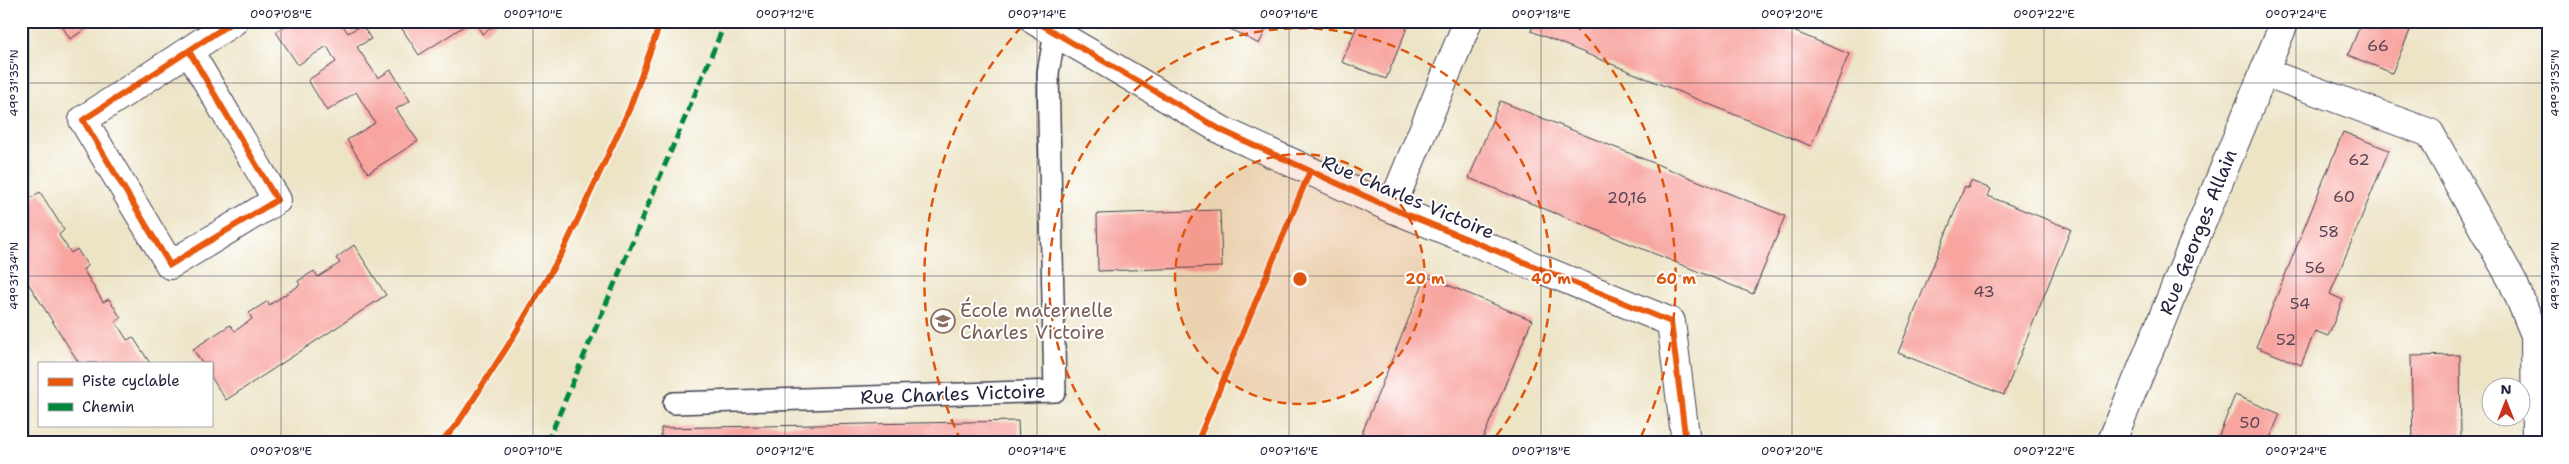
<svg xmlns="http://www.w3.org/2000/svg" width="2569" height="464" font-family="'Shantell Sans',sans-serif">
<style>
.building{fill:#f8a5a0}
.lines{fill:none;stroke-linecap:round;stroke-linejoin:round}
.lane-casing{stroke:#403f50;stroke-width:24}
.street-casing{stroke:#403f50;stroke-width:30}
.lane{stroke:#fff;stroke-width:21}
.street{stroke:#fff;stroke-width:28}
.quiet{stroke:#00873e;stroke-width:5;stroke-dasharray:10 5;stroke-linecap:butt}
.cycleway-casing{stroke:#fff;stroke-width:9}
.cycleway{stroke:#e8590c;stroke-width:6}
.ticks{fill:none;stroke:#22223b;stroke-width:1;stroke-opacity:0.45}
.ring{fill:none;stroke:#de560e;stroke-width:2.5;stroke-dasharray:9 6}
.labels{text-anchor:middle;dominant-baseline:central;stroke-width:4;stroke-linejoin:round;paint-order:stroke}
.number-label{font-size:16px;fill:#584354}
.street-label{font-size:19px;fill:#22223b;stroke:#fff}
.education-label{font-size:19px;fill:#785e54;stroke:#fff;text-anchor:start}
.centre{fill:#de560e;stroke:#fff;stroke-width:2.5}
.ring-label{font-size:15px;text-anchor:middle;font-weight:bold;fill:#de560e;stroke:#fff;stroke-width:4;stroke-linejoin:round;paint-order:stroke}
.neatline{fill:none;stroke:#22223b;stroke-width:2}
.ticks-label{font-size:12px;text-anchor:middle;fill:#22223b}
</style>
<rect width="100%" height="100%" fill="#fff"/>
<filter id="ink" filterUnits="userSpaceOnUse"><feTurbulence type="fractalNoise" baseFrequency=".02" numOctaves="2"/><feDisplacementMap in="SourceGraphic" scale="10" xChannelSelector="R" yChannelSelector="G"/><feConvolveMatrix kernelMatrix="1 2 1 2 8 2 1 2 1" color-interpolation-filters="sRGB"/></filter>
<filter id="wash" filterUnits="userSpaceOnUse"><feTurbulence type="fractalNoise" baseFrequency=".0096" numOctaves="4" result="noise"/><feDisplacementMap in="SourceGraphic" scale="20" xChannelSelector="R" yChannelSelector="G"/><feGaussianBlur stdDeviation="1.12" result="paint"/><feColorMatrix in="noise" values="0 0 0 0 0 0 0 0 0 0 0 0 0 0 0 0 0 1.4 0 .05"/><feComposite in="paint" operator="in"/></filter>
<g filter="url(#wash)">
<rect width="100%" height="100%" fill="#ede4c6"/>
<g id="blocks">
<g class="building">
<path d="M59 21H98L70 39Z"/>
<path d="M293 21H340L348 33 362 25 371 39 357 47 378 78 391 70 400 84 410 101 396 109 418 141 368 173 347 140 375 123 356 92 327 111 308 80 336 62 327 46 298 65 276 32Z"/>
<path d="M397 21H472L419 55Z"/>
<path d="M475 21H502L482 34Z"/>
<path d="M1215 21H1270L1259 44Z"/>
<path d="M1359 21H1410L1386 79 1342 62Z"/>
<path d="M1535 21H1769L1849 54 1811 146 1531 31Z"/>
<path d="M2362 21H2414L2392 73 2348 55Z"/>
<path d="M1500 101 1785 216 1753 294 1469 178Z"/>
<path d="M2343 132 2389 150 2330 294 2343 300 2328 336 2315 331 2301 365 2256 347Z"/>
<path d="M1971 181 1991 189 1988 196 2071 229 2004 395 1898 353 1965 186 1968 188Z"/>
<path d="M40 192 64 230 59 235 71 253 77 249 88 266 83 269 103 302 109 299 121 318 116 322 127 340 133 337 150 363H79L21 272V204Z"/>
<path d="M1220 210 1222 267 1098 271 1097 214Z"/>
<path d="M354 245 386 295 226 400 211 377V363H202L193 349 230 325 235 331 252 319 249 313 268 301 269 305 300 285 298 281 314 271 318 277 340 263 336 258Z"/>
<path d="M1426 276 1532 320 1481 443H1358Z"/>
<path d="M2460 355 2461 443H2413L2411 356Z"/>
<path d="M2235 395 2280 414 2268 443H2216Z"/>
<path d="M1018 421 1019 443H661V428Z"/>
</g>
</g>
</g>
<g filter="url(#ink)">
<use href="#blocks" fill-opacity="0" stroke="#403f50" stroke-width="1"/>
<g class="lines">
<g class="lane-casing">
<path id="lane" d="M674 403 1055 391 1048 73 1055 33"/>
</g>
<g class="street-casing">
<g id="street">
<path d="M1035 21 1223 131 1391 208 1671 322 1686 443"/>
<path d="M189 51 277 200 170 265 83 120 234 21"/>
<path d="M2264 72 2430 133 2513 282 2535 335 2536 443"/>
<path d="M1391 208 1468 21"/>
<path d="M2111 443 2285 21"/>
</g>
</g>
<use href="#lane" class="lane"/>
<use href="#street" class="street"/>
<path class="quiet" d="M547 443 726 21"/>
<g class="cycleway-casing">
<g id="cycleway">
<path d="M1035 21 1223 131 1391 208 1671 322 1686 443"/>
<path d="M189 51 277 200 170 265 83 120 234 21"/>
<path d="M441 443 458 423 509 344 563 251 629 110 661 21"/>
<path d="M1197 443 1310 171"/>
</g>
</g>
<use href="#cycleway" class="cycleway"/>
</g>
</g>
<path class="ticks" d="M29 21V443M281 21V443M533 21V443M785 21V443M1037 21V443M1289 21V443M1541 21V443M1792 21V443M2044 21V443M2296 21V443M21 83H2548M21 276H2548"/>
<circle cx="1300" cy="279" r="125" fill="#de560e" fill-opacity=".12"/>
<g class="ring">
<circle cx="1300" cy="279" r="125"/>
<path d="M1109 442A251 251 0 1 1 1491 442"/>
<path d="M961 441A376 376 0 0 1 1025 23M1575 23A376 376 0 0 1 1639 441"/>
</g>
<defs>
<g id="school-ring" transform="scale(1.25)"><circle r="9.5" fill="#fff" stroke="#8d6e63" stroke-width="1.5"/><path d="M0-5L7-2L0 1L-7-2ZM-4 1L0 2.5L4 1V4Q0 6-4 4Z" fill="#8d6e63"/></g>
</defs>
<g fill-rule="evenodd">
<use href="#school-ring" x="943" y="321"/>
</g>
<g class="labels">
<g class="number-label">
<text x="2378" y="45">66</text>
<text x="2359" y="159">62</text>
<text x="2344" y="196">60</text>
<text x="1627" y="197">20,16</text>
<text x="2329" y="231">58</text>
<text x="2315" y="267">56</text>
<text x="1984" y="291">43</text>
<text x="2300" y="303">54</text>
<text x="2286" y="339">52</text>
<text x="2250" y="422">50</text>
</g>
<g class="street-label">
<text transform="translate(1408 197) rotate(23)">Rue Charles Victoire</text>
<text transform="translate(2198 232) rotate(-68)">Rue Georges Allain</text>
<text transform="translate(953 394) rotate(-2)">Rue Charles Victoire</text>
</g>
<g class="education-label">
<text x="960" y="310">École maternelle<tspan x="960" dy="22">Charles Victoire</tspan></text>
</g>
</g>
<circle cx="1300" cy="279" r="8" class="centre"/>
<g class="ring-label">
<text x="1425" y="284">20 m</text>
<text x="1551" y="284">40 m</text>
<text x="1676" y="284">60 m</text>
</g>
<rect width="2569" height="464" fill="none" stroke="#fff" stroke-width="55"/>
<rect x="38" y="362" width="175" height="65" fill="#ffffff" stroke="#a7a7b1"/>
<rect x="48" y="378" width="25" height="8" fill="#e8590c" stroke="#a7a7b1"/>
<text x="82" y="386" font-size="15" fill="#22223b">Piste cyclable</text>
<rect x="48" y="403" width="25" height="8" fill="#00873e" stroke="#a7a7b1"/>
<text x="82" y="412" font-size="15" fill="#22223b">Chemin</text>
<g transform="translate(2506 402)"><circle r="24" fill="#ffffff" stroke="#a7a7b1"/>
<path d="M0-4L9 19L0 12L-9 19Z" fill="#c8321e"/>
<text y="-8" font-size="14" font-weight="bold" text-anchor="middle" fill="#22223b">N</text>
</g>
<rect x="28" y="28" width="2514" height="408" class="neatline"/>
<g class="ticks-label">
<text x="281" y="18">0°07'08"E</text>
<text x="533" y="18">0°07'10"E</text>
<text x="785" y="18">0°07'12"E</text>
<text x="1037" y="18">0°07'14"E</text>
<text x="1289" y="18">0°07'16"E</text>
<text x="1541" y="18">0°07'18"E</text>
<text x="1792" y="18">0°07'20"E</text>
<text x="2044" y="18">0°07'22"E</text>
<text x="2296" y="18">0°07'24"E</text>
<text transform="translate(14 83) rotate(-90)" y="4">49°31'35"N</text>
<text transform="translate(2555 83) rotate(-90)" y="4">49°31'35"N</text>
<text transform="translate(14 276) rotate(-90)" y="4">49°31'34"N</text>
<text transform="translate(2555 276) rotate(-90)" y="4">49°31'34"N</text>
<text x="281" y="455">0°07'08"E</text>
<text x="533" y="455">0°07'10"E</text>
<text x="785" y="455">0°07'12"E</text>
<text x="1037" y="455">0°07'14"E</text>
<text x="1289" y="455">0°07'16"E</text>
<text x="1541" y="455">0°07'18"E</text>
<text x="1792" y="455">0°07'20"E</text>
<text x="2044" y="455">0°07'22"E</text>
<text x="2296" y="455">0°07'24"E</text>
</g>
</svg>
